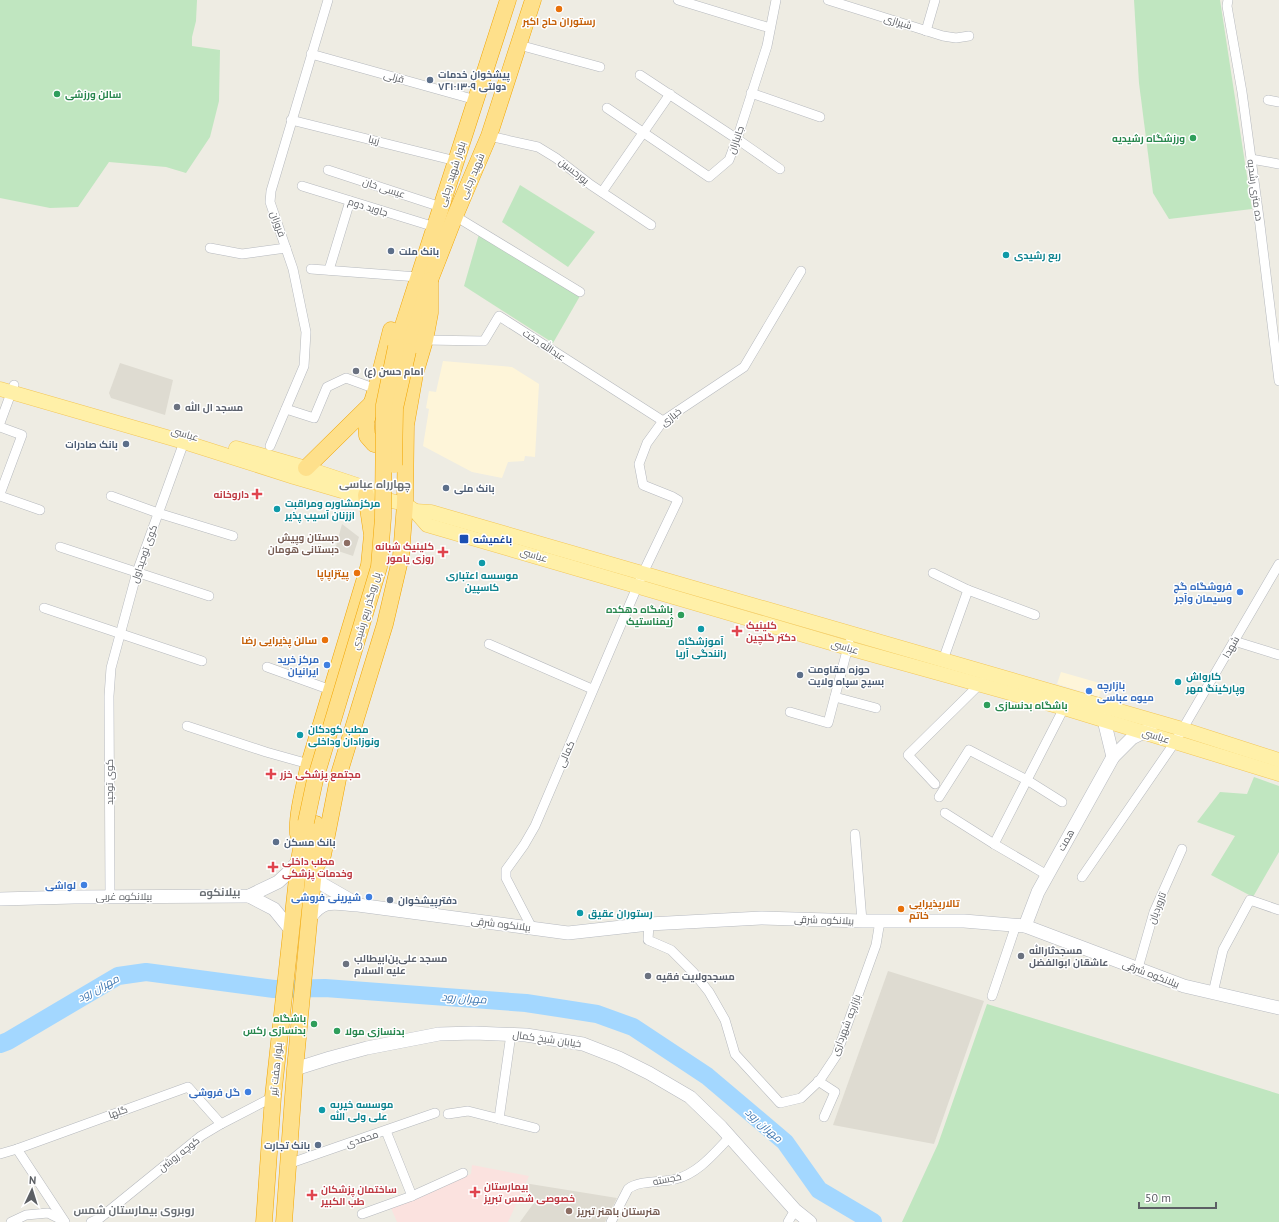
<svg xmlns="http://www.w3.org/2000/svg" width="1279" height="1222" font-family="'PT Sans',Cairo,sans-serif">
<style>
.commercial{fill:#fef5d9}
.education{fill:#dedbd1}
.medical{fill:#fbe2df}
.green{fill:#c0e6c0}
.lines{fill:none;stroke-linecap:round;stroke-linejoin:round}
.river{stroke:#a3d7ff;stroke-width:18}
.street-casing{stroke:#b6b9be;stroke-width:10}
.secondary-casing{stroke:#b7bac0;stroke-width:14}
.primary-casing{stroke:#f3c658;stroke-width:15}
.highway-casing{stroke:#f2a500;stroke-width:17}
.street{stroke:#fff;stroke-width:9}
.secondary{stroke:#fff;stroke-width:13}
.primary{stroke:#fff0a8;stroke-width:14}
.highway{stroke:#fee08b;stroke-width:16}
.highway-bridge-casing{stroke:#f2a500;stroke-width:17;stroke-linecap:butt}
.highway-bridge{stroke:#fee08b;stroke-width:16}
.food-dot{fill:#e8710a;stroke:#fff;stroke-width:1.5}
.service-dot{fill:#5c6f8a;stroke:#fff;stroke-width:1.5}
.leisure-dot{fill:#2e9e5b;stroke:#fff;stroke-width:1.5}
.culture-dot{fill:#0f9aa8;stroke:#fff;stroke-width:1.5}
.worship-dot{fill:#6b7280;stroke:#fff;stroke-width:1.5}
.health-dot{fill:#e0444e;stroke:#fff;stroke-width:1.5}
.transit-dot{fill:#1a4fb4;stroke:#fff;stroke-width:1.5}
.education-dot{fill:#8d6e63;stroke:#fff;stroke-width:1.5}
.shop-dot{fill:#3f7fe0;stroke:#fff;stroke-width:1.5}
.labels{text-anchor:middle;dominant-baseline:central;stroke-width:3;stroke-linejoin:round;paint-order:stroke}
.food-label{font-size:10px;font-weight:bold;fill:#c56008;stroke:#fff;text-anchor:end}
.street-label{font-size:10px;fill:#5c5f64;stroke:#fff}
.service-label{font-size:10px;font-weight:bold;fill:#4e5e75;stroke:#fff;text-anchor:start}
.leisure-label{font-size:10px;font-weight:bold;fill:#27864d;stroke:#fff;text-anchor:start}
.culture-label{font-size:10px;font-weight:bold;fill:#0d838f;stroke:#fff;text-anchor:start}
.worship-label{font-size:10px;font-weight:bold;fill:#5b616d;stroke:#fff;text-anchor:start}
.health-label{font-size:10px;font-weight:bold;fill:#be3a42;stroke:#fff;text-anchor:start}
.education-label{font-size:10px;font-weight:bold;fill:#785e54;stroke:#fff;text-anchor:end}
.transit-label{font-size:10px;font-weight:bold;fill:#164399;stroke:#fff;text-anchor:start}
.shop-label{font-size:10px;font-weight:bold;fill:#366cbe;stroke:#fff;text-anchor:end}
.neighbourhood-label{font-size:11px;font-weight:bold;fill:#6c7176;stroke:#fff}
.water-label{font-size:11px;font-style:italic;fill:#3f78b2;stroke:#fff}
</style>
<rect width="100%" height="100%" fill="#eeece3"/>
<g class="commercial">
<path d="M443 361 512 367 539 384 535 457 525 456 524 461 508 462 502 478 472 472 423 446 429 409 426 408 429 391 436 392Z"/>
<path d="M1061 672 1103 684 1099 697 1057 684Z"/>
</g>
<g class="education">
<path d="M120 363 173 380 165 415 111 398 109 393Z"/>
<path d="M342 524 359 537 353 556 335 550Z"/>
<path d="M888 971 984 1001 934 1144 833 1125Z"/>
<path d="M524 1183 617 1198 605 1222H520L536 1200Z"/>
</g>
<path class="medical" d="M472 1165 529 1176 508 1222H397L391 1208 471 1174Z"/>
<g class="green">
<path d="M0 0H197L196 21 192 37V46L220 50 219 101 210 137 186 173 166 167 109 162 78 207 50 208 0 198Z"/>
<path d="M1134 0H1220L1252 209 1169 219 1153 193 1139 83Z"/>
<path d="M520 185 595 232 568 267 502 222Z"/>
<path d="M479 234 580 296 553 343 464 286Z"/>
<path d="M1254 777 1279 786V852L1253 897 1211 875 1235 836 1197 822 1220 792 1247 794Z"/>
<path d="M987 1004 1279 1094V1222H902L938 1144Z"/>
</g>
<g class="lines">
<path class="river" d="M0 1044 8 1041 118 976 146 972 274 989 325 988 526 1003 597 1014 633 1027 707 1076 785 1142 819 1190 873 1222"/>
<g class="street-casing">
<g id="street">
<path d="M678 0 770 28"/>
<path d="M828 0 943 36 956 38 969 36"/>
<path d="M1228 0 1227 6 1242 92 1260 225 1279 381"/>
<path d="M926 31 935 0"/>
<path d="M519 45 600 67"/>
<path d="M311 54 476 100"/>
<path d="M640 75 737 139 780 169"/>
<path d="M751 93 820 117"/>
<path d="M1268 100 1279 102"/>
<path d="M607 108 709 177 729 160 737 139 767 46 776 0"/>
<path d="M291 120 456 161"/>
<path d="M489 136 538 147 556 158 591 185 651 225"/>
<path d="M1251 159 1279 164"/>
<path d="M328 170 441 207"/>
<path d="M302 186 435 227"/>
<path d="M602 192 670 94"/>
<path d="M455 216 580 292"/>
<path d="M210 248 242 254 286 248"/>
<path d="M311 269 418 277"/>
<path d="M329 270 350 201"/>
<path d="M425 340 484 341 499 316 663 421"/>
<path d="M286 409 314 418 327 387 346 378 376 389"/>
<path d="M0 423 14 385"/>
<path d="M0 427 22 435 0 494"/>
<path d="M270 446 304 366 306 332 293 269 270 202 271 191 328 0"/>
<path d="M0 496 40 510"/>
<path d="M111 496 158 513 233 536"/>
<path d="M60 547 209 596"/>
<path d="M933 573 968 590 1035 615"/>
<path d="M44 608 202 661"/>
<path d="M1234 641 1279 655"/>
<path d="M489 644 592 689"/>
<path d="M943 660 968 590"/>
<path d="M267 667 331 690"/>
<path d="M835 697 876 708"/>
<path d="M790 712 828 723 849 643"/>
<path d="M187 726 266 752 309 764"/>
<path d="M935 784 908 755 982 682"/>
<path d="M939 797 969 750 1027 780 1062 802"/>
<path d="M945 813 994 844 1047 875"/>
<path d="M855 834 862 921"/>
<path d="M994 844 1066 704"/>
<path d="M1082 877 1175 742 1279 564"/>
<path d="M110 896 109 696 111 668 137 572 184 442"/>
<path d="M649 924 648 940 671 950 694 973 709 992 725 1020 735 1054 780 1103 801 1098 820 1080 836 1056 876 945 880 921"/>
<path d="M532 928 506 878V870L524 845 535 826 643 573 678 500 673 497 643 485 639 464 647 443 663 421 744 367 801 271"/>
<path d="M1138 968 1154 912 1182 849"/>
<path d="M1213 993 1223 950 1250 900 1279 910"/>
<path d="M992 996 1016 925"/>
<path d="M818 1081 835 1092 824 1117"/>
<path d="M448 1114 468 1111 535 1128"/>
<path d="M499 1119 511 1034"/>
<path d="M386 1131 412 1196"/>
<path d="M17 1149 65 1222"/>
<path d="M0 1154 17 1149 188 1087 221 1124"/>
<path d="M288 1164 435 1113"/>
<path d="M362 1214 412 1196 463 1173"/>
<path d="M11 1222 26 1215 48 1213 64 1221"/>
<path d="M91 1222 100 1218 201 1136 221 1124 273 1097"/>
<path d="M611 1222 628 1189C639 1180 661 1183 676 1179 699 1173 714 1153 730 1137"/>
<path d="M788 1222 795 1210"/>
</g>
</g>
<g class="secondary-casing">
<g id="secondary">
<path d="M1102 712 1113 757"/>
<path d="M314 869 322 884 357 904"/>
<path d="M249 896 274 909 291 930"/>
<path d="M0 899 74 897 249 896 278 882 289 872 299 860"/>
<path d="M310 918C324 897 336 904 358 905L568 933 649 924 761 918 862 921H964L1025 926 1184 986 1279 1008"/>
<path d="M1025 926 1038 892 1113 757 1132 738 1150 729"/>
<path d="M295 1069 330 1058 367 1048 439 1034 474 1033 526 1035 583 1044 619 1058 649 1073 690 1097 721 1127 795 1210 810 1222"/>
</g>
</g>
<g class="primary-casing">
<g id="primary">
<path d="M0 389 184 442 294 477 352 494 366 495 405 504 415 511 427 525 848 648 1064 708 1279 774"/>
<path d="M236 448 306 468 357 485 366 495"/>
<path d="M415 511 431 512 1182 729 1279 760"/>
</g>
</g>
<g class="highway-casing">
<g id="highway">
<path d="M391 330 376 389 366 422 367 436 374 444 396 446"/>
<path d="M396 347 508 0"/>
<path d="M408 351 420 316 430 280 455 216 489 136 533 0"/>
<path d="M306 468 370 405"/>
<path d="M298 834C296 816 305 783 309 764L369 565 372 535 366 495"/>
<path d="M314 869 323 855 339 774 385 624 401 556 405 504 406 425 415 374 425 340 430 313V280"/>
<path d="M264 1222 273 1097 299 860 306 822"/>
<path d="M284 1222 295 1069 314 869 313 850 316 824"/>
</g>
</g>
<use href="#street" class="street"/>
<use href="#secondary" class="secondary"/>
<use href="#primary" class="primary"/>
<use href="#highway" class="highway"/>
<g class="highway-bridge-casing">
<g id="highway-bridge">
<path d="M394 465 395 408 408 351"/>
<path d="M306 822 315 780 379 567 383 518 384 405 396 347"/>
</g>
</g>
<use href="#highway-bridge" class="highway-bridge"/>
</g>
<g class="food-dot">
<circle cx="559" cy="9" r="4"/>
<circle cx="357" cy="573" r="4"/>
<circle cx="325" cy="640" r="4"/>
<circle cx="901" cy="909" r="4"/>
</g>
<g class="service-dot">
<circle cx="430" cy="80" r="4"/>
<circle cx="391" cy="251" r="4"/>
<circle cx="126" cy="444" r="4"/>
<circle cx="446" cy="488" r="4"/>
<circle cx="800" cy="675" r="4"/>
<circle cx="276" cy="842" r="4"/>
<circle cx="390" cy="900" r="4"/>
<circle cx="318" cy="1145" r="4"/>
</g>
<g class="leisure-dot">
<circle cx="57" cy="94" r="4"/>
<circle cx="1193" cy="138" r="4"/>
<circle cx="681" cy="615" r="4"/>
<circle cx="987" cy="705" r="4"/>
<circle cx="314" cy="1024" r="4"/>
<circle cx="337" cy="1031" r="4"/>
</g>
<g class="culture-dot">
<circle cx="1006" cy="255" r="4"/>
<circle cx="277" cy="509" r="4"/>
<circle cx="482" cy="563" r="4"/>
<circle cx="701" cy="629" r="4"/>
<circle cx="1178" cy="682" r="4"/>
<circle cx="300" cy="735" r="4"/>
<circle cx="580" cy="913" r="4"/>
<circle cx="322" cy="1110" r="4"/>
</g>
<g class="worship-dot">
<circle cx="356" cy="371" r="4"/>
<circle cx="177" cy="407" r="4"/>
<circle cx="1021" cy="956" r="4"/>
<circle cx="346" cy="964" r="4"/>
<circle cx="648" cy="976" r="4"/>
</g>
<g class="health-dot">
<path d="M255 488h4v4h4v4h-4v4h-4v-4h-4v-4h4z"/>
<path d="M441 546h4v4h4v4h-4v4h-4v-4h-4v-4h4z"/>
<path d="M735 625h4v4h4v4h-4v4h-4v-4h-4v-4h4z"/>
<path d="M269 768h4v4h4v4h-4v4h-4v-4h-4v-4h4z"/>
<path d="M271 861h4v4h4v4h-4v4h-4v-4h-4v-4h4z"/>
<path d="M473 1186h4v4h4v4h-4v4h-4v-4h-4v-4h4z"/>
<path d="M310 1189h4v4h4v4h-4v4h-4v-4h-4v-4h4z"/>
</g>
<rect class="transit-dot" x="459" y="534" width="10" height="10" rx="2"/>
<g class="education-dot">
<circle cx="347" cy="543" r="4"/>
<circle cx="569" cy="1211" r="4"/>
</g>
<g class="shop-dot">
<circle cx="1240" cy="592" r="4"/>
<circle cx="327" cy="665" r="4"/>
<circle cx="1089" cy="691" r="4"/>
<circle cx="84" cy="885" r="4"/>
<circle cx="369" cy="897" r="4"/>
<circle cx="248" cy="1092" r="4"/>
</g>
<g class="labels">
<g class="food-label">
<text x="559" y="21" text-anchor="middle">رستوران حاج اکبر</text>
<text x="349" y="573">پیتزاپاپا</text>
<text x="317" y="640">سالن پذیرایی رضا</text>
<text x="909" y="903" text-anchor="start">تالارپذیرایی<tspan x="909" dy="12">خاتم</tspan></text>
</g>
<g class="street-label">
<text transform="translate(898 22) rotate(17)">شیرازی</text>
<text transform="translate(394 77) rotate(15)">قزلی</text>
<text transform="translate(374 140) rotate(14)">زیبا</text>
<text transform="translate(736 140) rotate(-70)">جانبازان</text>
<text transform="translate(574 171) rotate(38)">پورحسین</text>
<text transform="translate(452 174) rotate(-72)">بلوار شهید رجایی</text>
<text transform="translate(472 176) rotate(-67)">شهید رجایی</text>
<text transform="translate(384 188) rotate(18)">عیسی خان</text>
<text transform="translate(1255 190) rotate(82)">ده متری رشدیه</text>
<text transform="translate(368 207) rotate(17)">جاوید دوم</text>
<text transform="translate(278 224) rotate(70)">فروزان</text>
<text transform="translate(544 345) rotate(33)">عبدالله دخت</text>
<text transform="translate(671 417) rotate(-38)">خبازی</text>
<text transform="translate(185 434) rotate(16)">عباسى</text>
<text transform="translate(144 554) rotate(-71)">کوی توحیداول</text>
<text transform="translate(534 555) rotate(16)">عباسى</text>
<text transform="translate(366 611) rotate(-74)">پل روگذر ربع رشیدی</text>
<text transform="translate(845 647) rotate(16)">عباسى</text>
<text transform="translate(1231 647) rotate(-60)">شهدا</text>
<text transform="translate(1156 736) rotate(17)">عباسى</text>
<text transform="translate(566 754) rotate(-67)">کمالی</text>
<text transform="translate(109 782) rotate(-90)">کوی توحید</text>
<text transform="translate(1066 840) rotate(-61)">همت</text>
<text x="124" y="896">بیلانکوه غربی</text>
<text transform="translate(1157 908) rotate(-69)">تاروردیان</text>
<text transform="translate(824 920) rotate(2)">بیلانکوه شرقی</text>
<text transform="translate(501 924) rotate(7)">بیلانکوه شرقی</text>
<text transform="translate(1151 974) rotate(21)">بیلانکوه شرقی</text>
<text transform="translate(846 1025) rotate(-69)">بازارچه شهرداری</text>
<text transform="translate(547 1039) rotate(8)">خیابان شیخ کمال</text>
<text transform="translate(276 1069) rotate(-84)">بلوار هفت تیر</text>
<text transform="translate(118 1112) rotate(-20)">گلها</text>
<text transform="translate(362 1139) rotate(-19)">محمدی</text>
<text transform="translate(179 1154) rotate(-38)">کوچه روشن</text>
<text transform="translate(667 1179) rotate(-11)">خجسته</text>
</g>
<g class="service-label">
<text x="438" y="74">پیشخوان خدمات<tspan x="438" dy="12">دولتی ۷۲۱۰۱۳۰۹</tspan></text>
<text x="399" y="251">بانک ملت</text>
<text x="118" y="444" text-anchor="end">بانک صادرات</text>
<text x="454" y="488">بانک ملی</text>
<text x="808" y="669">حوزه مقاومت<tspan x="808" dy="12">بسیج سپاه ولایت</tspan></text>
<text x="284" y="842">بانک مسکن</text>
<text x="398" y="900">دفترپیشخوان</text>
<text x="310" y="1145" text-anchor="end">بانک تجارت</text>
</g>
<g class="leisure-label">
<text x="65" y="94">سالن ورزشی</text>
<text x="1185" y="138" text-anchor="end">ورزشگاه رشیدیه</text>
<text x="673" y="609" text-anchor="end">باشگاه دهکده<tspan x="673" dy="12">ژیمناستیک</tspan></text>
<text x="995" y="705">باشگاه بدنسازی</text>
<text x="306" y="1018" text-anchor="end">باشگاه<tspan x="306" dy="12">بدنسازی رکس</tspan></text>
<text x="345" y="1031">بدنسازی مولا</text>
</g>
<g class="culture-label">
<text x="1014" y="255">ربع رشیدی</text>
<text x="285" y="503">مرکزمشاوره ومراقبت<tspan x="285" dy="12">اززنان آسیب پذیر</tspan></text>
<text x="482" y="575" text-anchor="middle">موسسه اعتباری<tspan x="482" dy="12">کاسپین</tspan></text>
<text x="701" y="641" text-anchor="middle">آموزشگاه<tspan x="701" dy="12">رانندگی آریا</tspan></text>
<text x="1186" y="676">کارواش<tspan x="1186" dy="12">وپارکینگ مهر</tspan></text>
<text x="308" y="729">مطب کودکان<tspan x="308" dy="12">ونوزادان وداخلی</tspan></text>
<text x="588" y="913">رستوران عقیق</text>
<text x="330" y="1104">موسسه خیریه<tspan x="330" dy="12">علی ولی الله</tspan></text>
</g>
<g class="worship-label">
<text x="364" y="371">امام حسن (ع)</text>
<text x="185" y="407">مسجد ال الله</text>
<text x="1029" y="950">مسجدثارالله<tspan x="1029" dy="12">عاشقان ابوالفضل</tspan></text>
<text x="354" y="958">مسجد علی‌بن‌ابیطالب<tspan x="354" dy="12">علیه السلام</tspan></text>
<text x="656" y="976">مسجدولایت فقیه</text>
</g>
<g class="health-label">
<text x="249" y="494" text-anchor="end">داروخانه</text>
<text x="434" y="546" text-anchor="end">کلینیک شبانه<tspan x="434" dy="12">روزی یامور</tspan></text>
<text x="746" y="625">کلینیک<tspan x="746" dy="12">دکتر گلچین</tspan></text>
<text x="280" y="774">مجتمع پزشکی خزر</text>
<text x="282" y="861">مطب داخلی<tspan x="282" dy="12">وخدمات پزشکی</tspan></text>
<text x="484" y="1186">بیمارستان<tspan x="484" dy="12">خصوصی شمس تبریز</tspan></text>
<text x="321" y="1189">ساختمان پزشکان<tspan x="321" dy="12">طب الکبیر</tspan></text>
</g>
<g class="education-label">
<text x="339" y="537">دبستان وپیش<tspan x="339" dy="12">دبستانی هومان</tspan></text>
<text x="577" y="1211" text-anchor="start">هنرستان باهنر تبریز</text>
</g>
<g class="transit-label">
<text x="473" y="539">باغمیشه</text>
</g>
<g class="shop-label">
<text x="1232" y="586">فروشگاه گچ<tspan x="1232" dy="12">وسیمان وآجر</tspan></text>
<text x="319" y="659">مرکز خرید<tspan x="319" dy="12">ایرانیان</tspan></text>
<text x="1097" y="685" text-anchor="start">بازارچه<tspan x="1097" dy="12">میوه عباسی</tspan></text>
<text x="76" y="885">لواشی</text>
<text x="361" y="897">شیرینی فروشی</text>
<text x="240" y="1092">گل فروشی</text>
</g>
<g class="neighbourhood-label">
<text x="375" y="484">چهارراه عباسی</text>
<text x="220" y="892">بیلانکوه</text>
<text x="134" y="1210">روبروی بیمارستان شمس</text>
</g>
<g class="water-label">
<text transform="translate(98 988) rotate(-28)">مهران رود</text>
<text transform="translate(464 998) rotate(4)">مهران رود</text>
<text transform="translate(764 1125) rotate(41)">مهران رود</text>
</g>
</g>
<g transform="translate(32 1190) rotate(4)" stroke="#ffffff" stroke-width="3" paint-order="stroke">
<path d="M0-3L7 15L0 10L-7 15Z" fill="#5c5f64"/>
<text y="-6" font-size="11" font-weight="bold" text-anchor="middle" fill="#5c5f64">N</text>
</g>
<path d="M1139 1202v6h77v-6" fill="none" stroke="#5c5f64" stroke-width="2"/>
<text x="1145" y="1202" font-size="12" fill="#5c5f64" stroke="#ffffff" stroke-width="3" paint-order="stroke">50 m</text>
</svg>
